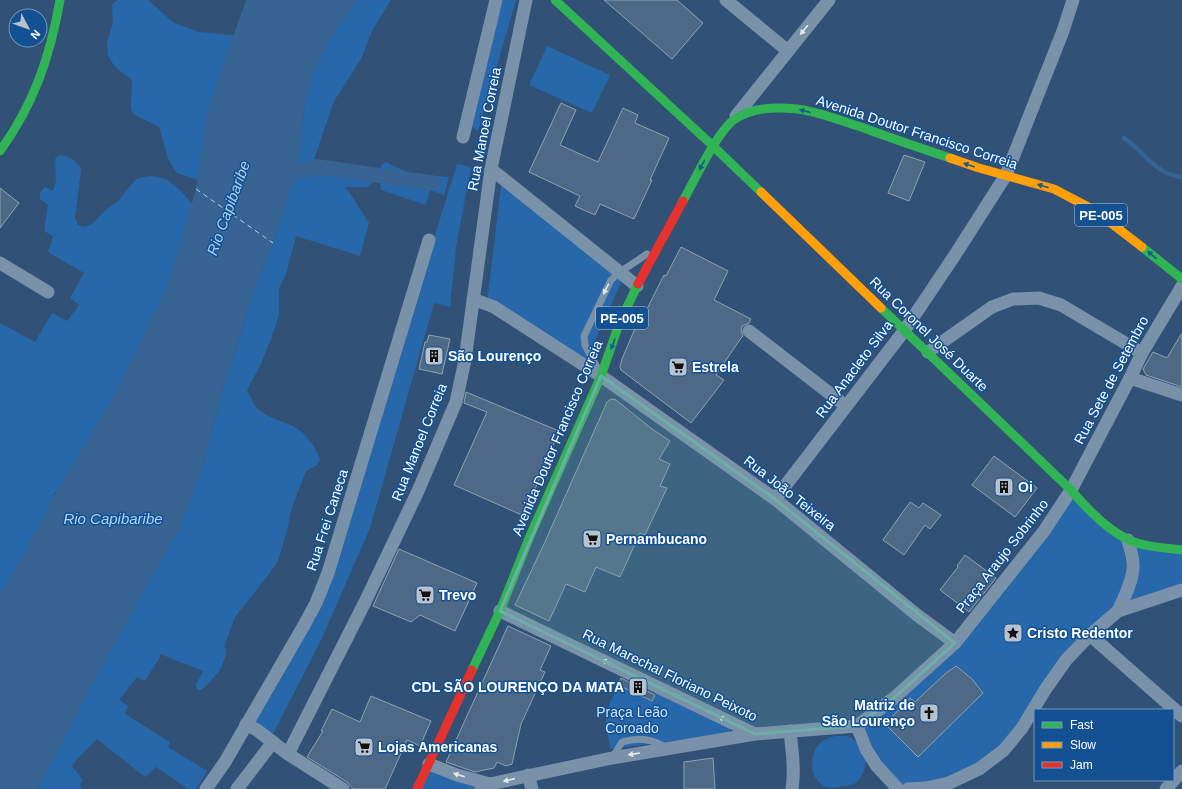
<svg xmlns="http://www.w3.org/2000/svg" width="1182" height="789" font-family="Helvetica,sans-serif">
<style>
.green{fill:#2768aa}
.water{fill:#386493}
.lines{fill:none;stroke-linecap:round;stroke-linejoin:round}
.stream{stroke:#386493;stroke-width:4.5}
.canal{stroke:#386493;stroke-width:15}
.ferry{stroke:#aed4f9;stroke-width:1;stroke-dasharray:5 4;stroke-linecap:butt}
.building{fill:#4e6985;stroke:#8ea2b6}
.lane{stroke:#7991a9;stroke-width:7}
.street{stroke:#7991a9;stroke-width:13}
.fast{stroke:#30b455;stroke-width:9}
.slow{stroke:#ff9f0a;stroke-width:9}
.jam{stroke:#e5322d;stroke-width:9}
.oneway{fill:#e4e9ee}
.oneway2{fill:#175b8d}
.marked{fill:#6fada8;fill-opacity:0.2;stroke:#6fada8;stroke-width:3;stroke-linejoin:round}
.labels{text-anchor:middle;dominant-baseline:central;stroke-width:3;stroke-linejoin:round;paint-order:stroke}
.shield{fill:#145193;stroke:#b8cbdf;stroke-width:1}
.shield-label{font-size:13px;font-weight:bold;fill:#fff}
.street-label{font-size:14px;fill:#fff;stroke:#145193}
.poi-label{font-size:14px;font-weight:bold;fill:#fff;stroke:#145193;text-anchor:start}
.park-label{font-size:14px;fill:#c9e3fc;stroke:#145193}
.water-label{font-size:15px;font-style:italic;fill:#aed4f9;stroke:#145193}
</style>
<rect width="100%" height="100%" fill="#315276"/>
<g class="green">
<path d="M118 0H148L174 23 199 32 234 35 207 112 198 180 177 173 169 161 159 127 133 114 131 108 132 80 116 68 108 56 107 42 113 23 112 4Z"/>
<path d="M356 0H391L373 29 361 59 334 101 314 159C335 163 357 164 375 175L372 183 367 187H344L348 190 369 223 360 256 296 236 286 274 279 289V314L274 331 261 364 247 390C250 395 252 402 256 407 265 417 279 420 291 425 306 432 315 446 320 460L316 466 306 471 292 507 286 534 278 561 266 578 235 617 225 645 226 655 220 670 209 683 201 690H197L196 684 203 671 160 654V657L145 681 137 677 119 700 128 706 125 714 170 742 168 747 207 771 196 789H188L156 767 145 777 97 739 77 759 72 766 83 780 80 785 82 789H38L200 475 224 386 256 285 273 243 297 171 304 111 311 77 329 39Z"/>
<path d="M501 0H516L478 131 471 126Z"/>
<path d="M547 46 610 75 592 113 529 85Z"/>
<path d="M60 155C70 157 76 160 81 169L75 218 78 225 85 227 94 223 102 213 118 201 136 179 149 176 158 177 168 180 181 191 193 205 160 315 73 472 52 496 59 493 0 632V323L35 342 52 313 67 321 79 305 70 298 84 273 48 252 53 236 44 231 48 205 40 199V192L45 187 53 191 56 181 55 159Z"/>
<path d="M386 162 404 171 419 175 449 177 444 195 430 190 426 205 381 190 379 176 381 165Z"/>
<path d="M457 164 471 167 456 247 450 307 434 303 370 528 322 638 273 734 249 720 322 598Z"/>
<path d="M502 177 624 276 584 365 487 304Z"/>
<path d="M1072 499 1122 541 1125 556 1126 570 1123 585 1115 607 1001 746 976 765 946 779 922 784H898L880 763 862 727 896 702Z"/>
<path d="M1128 540 1182 550V590L1118 611 1130 583Z"/>
<path d="M618 685 652 700 657 690 729 727 730 731 727 734 610 749 605 714Z"/>
<path d="M836 736C839 736 843 736 846 736 862 740 871 761 862 775 857 784 852 786 842 786 838 787 831 788 827 787 809 781 808 755 820 743 824 739 830 737 836 736Z"/>
<path d="M429 764 457 775 479 789H417Z"/>
</g>
<path class="water" d="M246 0H356L329 39 311 77 304 111 297 171 273 243 256 285 224 386 200 475 179 530 103 664 38 789H0V594L17 566 60 485 113 398 168 285 196 189 207 112Z"/>
<g class="lines">
<path class="stream" d="M1124 138C1140 148 1151 167 1169 174 1173 176 1178 176 1182 177"/>
<path class="canal" d="M278 169 297 171 319 167 433 183"/>
<path class="ferry" d="M196 189 273 243"/>
</g>
<g class="building">
<path d="M604 0H677L703 23 672 59Z"/>
<path d="M561 103 576 110 560 145 598 162 623 108 638 115 635 123 669 138 650 180H652L634 219 600 204 595 215 575 206 580 196 529 172Z"/>
<path d="M904 155 925 162 909 201 888 193Z"/>
<path d="M0 188 19 203 0 228Z"/>
<path d="M681 247 728 271 714 300 751 319 749 323 742 326 741 330 743 336 741 338 716 375 724 380 691 423 621 370 620 367 622 359 642 312 645 313 664 275 666 276Z"/>
<path d="M1182 333V387L1146 375 1143 369 1153 352 1167 358Z"/>
<path d="M429 335 450 339 442 374 419 369 425 342H427Z"/>
<path d="M466 392 559 431 524 516 454 485 487 412 464 403Z"/>
<path d="M611 399 616 400 652 429 670 441 659 459 670 464 660 486 667 488 645 535 640 533 620 577 596 567 585 592 566 584 549 621 515 605 544 544 607 402Z"/>
<path d="M994 456 1037 488 1015 517 972 485Z"/>
<path d="M910 502 919 508 923 503 941 515 930 529 925 525 904 555 883 540Z"/>
<path d="M399 549 477 583 455 631 420 615 411 622 373 606Z"/>
<path d="M965 555 996 578 969 612 940 590 958 567 957 566Z"/>
<path d="M508 626 551 646 540 670 545 672 521 724 512 764 506 766 497 762 494 768 475 772 446 762Z"/>
<path d="M956 666 972 679 983 693 918 757 885 724 910 698 915 702 946 673Z"/>
<path d="M621 678 655 695 652 701 618 685Z"/>
<path d="M371 696 431 721 420 746 407 740 385 789H353L347 782 307 757 323 731H321L332 709 360 722Z"/>
<path d="M713 758 715 789H684V762Z"/>
</g>
<g class="lines">
<g class="lane">
<path d="M599 371 585 345 584 336 611 280 620 272 647 254"/>
<path d="M612 758 622 742C639 737 652 739 667 748"/>
</g>
<g class="street">
<path d="M726 0 788 51"/>
<path d="M736 116 829 0"/>
<path d="M463 137 496 0"/>
<path d="M491 169 637 286"/>
<path d="M0 263 48 292"/>
<path d="M473 299 494 307 601 376 775 499 917 615 955 643"/>
<path d="M749 331 846 406"/>
<path d="M928 352 992 307 1013 299 1039 298 1061 305 1142 353"/>
<path d="M1130 378 1182 395"/>
<path d="M775 499 904 331 955 255 1006 175 1063 31 1073 0"/>
<path d="M500 611 755 734 857 726"/>
<path d="M1118 611C1124 598 1132 583 1133 568 1134 559 1130 549 1128 540"/>
<path d="M1090 635 1182 716"/>
<path d="M246 724 257 730 288 754 343 789"/>
<path d="M857 726 894 698 955 643 1044 531 1071 490 1130 378 1142 353 1182 286"/>
<path d="M857 726 866 749 876 765 898 789"/>
<path d="M790 731C792 750 795 769 792 789"/>
<path d="M288 754 365 602 418 491 456 402 465 360 491 169 526 0"/>
<path d="M429 764 457 775 490 784"/>
<path d="M528 775 532 789"/>
<path d="M206 789 225 762 303 627 316 603 328 573 429 240"/>
<path d="M237 789 273 742"/>
<path d="M481 789 490 784 612 758 755 734"/>
<path d="M908 789 926 788 949 783 979 769 1004 750 1022 728 1045 690 1066 660 1090 635 1118 611 1182 590"/>
<path d="M1166 789 1182 771"/>
</g>
<g class="fast">
<path d="M555 0 713 146 761 192"/>
<path d="M0 151C34 104 50 57 60 0"/>
<path d="M683 201C694 181 718 130 735 119 753 107 776 107 797 109 816 111 842 121 861 127 891 138 920 148 950 158"/>
<path d="M1142 247 1182 279"/>
<path d="M881 308 1071 490C1087 509 1105 528 1127 539 1143 547 1165 548 1182 550"/>
<path d="M472 670 500 611 530 536 601 376 619 324 638 284"/>
</g>
<g class="slow">
<path d="M950 158 979 168 1054 189 1094 210 1142 247"/>
<path d="M761 192 881 308"/>
</g>
<g class="jam">
<path d="M638 284 683 201"/>
<path d="M417 789 472 670"/>
</g>
</g>
<defs><path id="oneway-solid" d="M-6-.8H1V-3.2L6.5 0L1 3.2V.8H-6Z"/></defs>
<g class="oneway">
<use href="#oneway-solid" transform="translate(804 30) rotate(129)"/>
<use href="#oneway-solid" transform="translate(606 289) rotate(117)"/>
<use href="#oneway-solid" transform="translate(607 662) rotate(-154)"/>
<use href="#oneway-solid" transform="translate(724 719) rotate(-154)"/>
<use href="#oneway-solid" transform="translate(634 754) rotate(171)"/>
<use href="#oneway-solid" transform="translate(459 775) rotate(-163)"/>
<use href="#oneway-solid" transform="translate(509 780) rotate(167)"/>
</g>
<g class="oneway2">
<use href="#oneway-solid" transform="translate(805 111) rotate(-166)"/>
<use href="#oneway-solid" transform="translate(702 165) rotate(119)"/>
<use href="#oneway-solid" transform="translate(969 165) rotate(-161)"/>
<use href="#oneway-solid" transform="translate(1043 186) rotate(-163)"/>
<use href="#oneway-solid" transform="translate(1152 255) rotate(-140)"/>
<use href="#oneway-solid" transform="translate(613 344) rotate(110)"/>
</g>
<path class="marked" d="M601 376 775 499 955 643 894 698 857 726 755 734 500 611Z"/>
<defs>
<g id="building-square" transform="scale(1)"><rect x="-9" y="-9" width="18" height="18" rx="4" fill="#b7c2cf" stroke="#145193"/><path d="M-4-6H4V6H1V3H-1V6H-4ZM-2.5-4.3h1.7v1.8h-1.7ZM.8-4.3h1.7v1.8H.8ZM-2.5-1h1.7V.8h-1.7ZM.8-1h1.7V.8H.8Z" fill="#111"/></g>
<g id="supermarket-square" transform="scale(1)"><rect x="-9" y="-9" width="18" height="18" rx="4" fill="#b7c2cf" stroke="#145193"/><path d="M-6-5.5h2.5l.6 2H6L4.5 2H-2.5L-4.4-4H-6ZM-1.5 3.2a1.3 1.3 0 1 0 .1 0ZM3 3.2a1.3 1.3 0 1 0 .1 0Z" fill="#111"/></g>
<g id="sight-square" transform="scale(1)"><rect x="-9" y="-9" width="18" height="18" rx="4" fill="#b7c2cf" stroke="#145193"/><path d="M0-6L1.8-2.2L6-1.7L2.9 1.2L3.7 5.4L0 3.3L-3.7 5.4L-2.9 1.2L-6-1.7L-1.8-2.2Z" fill="#111"/></g>
<g id="church-square" transform="scale(1)"><rect x="-9" y="-9" width="18" height="18" rx="4" fill="#b7c2cf" stroke="#145193"/><path d="M-1.2-6h2.4v3.5h3.3v2.4h-3.3V6h-2.4V-.1h-3.3v-2.4h3.3Z" fill="#111"/></g>
</defs>
<g fill-rule="evenodd">
<use href="#building-square" x="434" y="356"/>
<use href="#supermarket-square" x="678" y="367"/>
<use href="#building-square" x="1004" y="487"/>
<use href="#supermarket-square" x="592" y="539"/>
<use href="#supermarket-square" x="425" y="595"/>
<use href="#sight-square" x="1013" y="633"/>
<use href="#building-square" x="638" y="687"/>
<use href="#church-square" x="929" y="713"/>
<use href="#supermarket-square" x="364" y="747"/>
</g>
<g class="labels">
<g class="shield">
<rect x="1075" y="204" width="52" height="22" rx="3"/>
<rect x="596" y="307" width="52" height="22" rx="3"/>
</g>
<g class="shield-label">
<text x="1101" y="215">PE-005</text>
<text x="622" y="318">PE-005</text>
</g>
<g class="street-label">
<text transform="translate(484 129) rotate(-79)">Rua Manoel Correia</text>
<text transform="translate(917 132) rotate(18)">Avenida Doutor Francisco Correia</text>
<text transform="translate(929 334) rotate(44)">Rua Coronel José Duarte</text>
<text transform="translate(854 369) rotate(-53)">Rua Anacleto Silva</text>
<text transform="translate(1111 380) rotate(-62)">Rua Sete de Setembro</text>
<text transform="translate(557 438) rotate(-67)">Avenida Doutor Francisco Correia</text>
<text transform="translate(419 442) rotate(-68)">Rua Manoel Correia</text>
<text transform="translate(790 493) rotate(38)">Rua João Teixeira</text>
<text transform="translate(327 520) rotate(-72)">Rua Frei Caneca</text>
<text transform="translate(1002 556) rotate(-52)">Praça Araujo Sobrinho</text>
<text transform="translate(670 675) rotate(26)">Rua Marechal Floriano Peixoto</text>
</g>
<g class="poi-label">
<text x="448" y="356">São Lourenço</text>
<text x="692" y="367">Estrela</text>
<text x="1018" y="487">Oi</text>
<text x="606" y="539">Pernambucano</text>
<text x="439" y="595">Trevo</text>
<text x="1027" y="633">Cristo Redentor</text>
<text x="624" y="687" text-anchor="end">CDL SÃO LOURENÇO DA MATA</text>
<text x="915" y="705" text-anchor="end">Matriz de<tspan x="915" dy="16">São Lourenço</tspan></text>
<text x="378" y="747">Lojas Americanas</text>
</g>
<g class="park-label">
<text x="632" y="712">Praça Leão<tspan x="632" dy="16">Coroado</tspan></text>
</g>
<g class="water-label">
<text transform="translate(228 208) rotate(-70)">Rio Capibaribe</text>
<text x="113" y="518">Rio Capibaribe</text>
</g>
</g>
<rect x="1034" y="709" width="140" height="72" fill="#145193" stroke="#7297be"/>
<rect x="1042" y="722" width="20" height="6" fill="#30b455" stroke="#7297be"/>
<text x="1070" y="729" font-size="12" fill="#ffffff">Fast</text>
<rect x="1042" y="742" width="20" height="6" fill="#ff9f0a" stroke="#7297be"/>
<text x="1070" y="749" font-size="12" fill="#ffffff">Slow</text>
<rect x="1042" y="762" width="20" height="6" fill="#e5322d" stroke="#7297be"/>
<text x="1070" y="769" font-size="12" fill="#ffffff">Jam</text>
<g transform="translate(28 28) rotate(131)"><circle r="19" fill="#145193" stroke="#7297be"/>
<path d="M0-3L7 15L0 10L-7 15Z" fill="#b7c2cf"/>
<text y="-6" font-size="11" font-weight="bold" text-anchor="middle" fill="#ffffff">N</text>
</g>
</svg>
